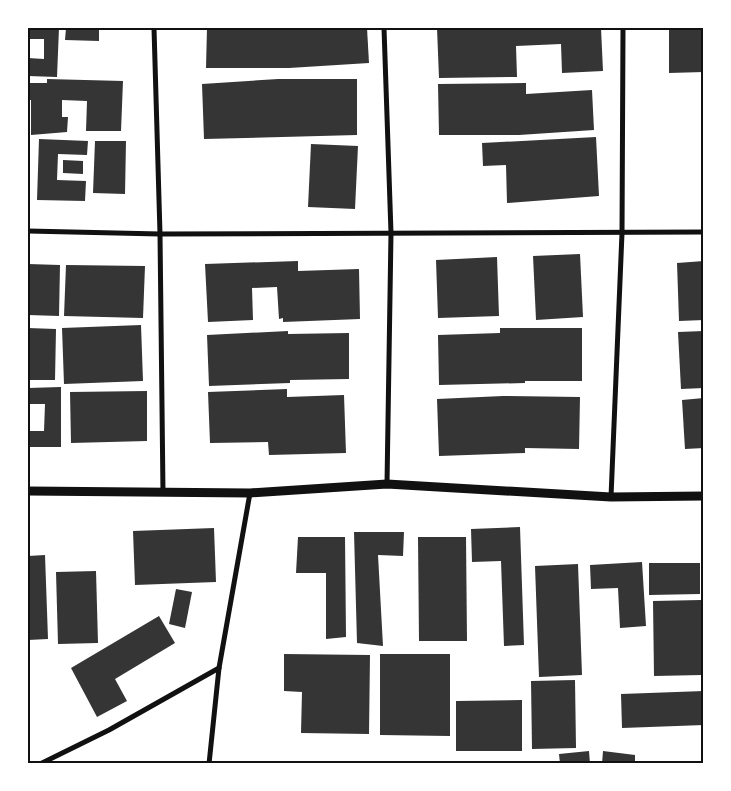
<svg xmlns="http://www.w3.org/2000/svg" width="731" height="791" font-family="Ubuntu,sans-serif">
<style>
.building{fill:#353535}
.lines{fill:none;stroke-linecap:round;stroke-linejoin:round}
.minor{stroke:#111;stroke-width:5}
.tertiary{stroke:#111;stroke-width:9}
.neatline{fill:none;stroke:#111;stroke-width:2}
</style>
<rect width="100%" height="100%" fill="#fff"/>
<g class="building">
<path d="M28 28H59L57 77 28 76V58L44 59V39H28Z"/>
<path d="M66 28H99V41L65 40Z"/>
<path d="M207 28H367L369 63 289 68H206Z"/>
<path d="M437 28H601L603 71 562 73 561 44 516 46 517 77 439 78Z"/>
<path d="M669 28H704V72L669 73Z"/>
<path d="M47 79 123 81 121 131H86L87 101 62 100V117H68L67 132 31 135V100H28V83H47Z"/>
<path d="M278 79H357V135L204 139 202 84Z"/>
<path d="M526 83V94L592 90 594 130 519 135H439L438 84Z"/>
<path d="M596 137 599 196 507 203 506 165 483 166 482 143Z"/>
<path d="M39 139 88 141 87 155 58 154 57 180 86 181 85 201 37 200Z"/>
<path d="M95 141H126L125 194 93 193Z"/>
<path d="M311 144 358 146 355 209 308 207Z"/>
<path d="M63 160 83 161V174L63 173Z"/>
<path d="M580 254 583 317 536 320 533 256Z"/>
<path d="M497 257 499 316 438 318 436 260Z"/>
<path d="M298 261V271L359 269 360 319 283 322V318L279 319 277 287 252 288 253 320 208 322 205 264Z"/>
<path d="M704 261V320L679 321 677 263Z"/>
<path d="M28 264 60 265 59 316 28 315Z"/>
<path d="M66 265 145 266 143 318 64 316Z"/>
<path d="M141 325 143 381 64 384 62 328Z"/>
<path d="M28 328 56 329 55 380H28Z"/>
<path d="M500 328H582V381H525V383L439 385 438 335 500 333Z"/>
<path d="M288 331V334L349 333V379L290 380V383L209 386 207 335Z"/>
<path d="M704 331V388L681 389 678 332Z"/>
<path d="M61 387V447H28V431H44L45 404H28V388Z"/>
<path d="M287 389V397L344 395 346 453 269 455 268 442 210 443 208 392Z"/>
<path d="M147 391V441L71 443 70 392Z"/>
<path d="M503 396 580 397 579 449 525 448V453L439 456 437 399Z"/>
<path d="M704 398V448L685 449 682 400Z"/>
<path d="M520 527 524 645 504 646 501 561 472 562 471 529Z"/>
<path d="M214 528 216 582 135 585 133 531Z"/>
<path d="M354 532H404L403 556 378 555 383 646 357 643Z"/>
<path d="M298 537H345L346 637 326 639V573H296Z"/>
<path d="M418 537H466L467 641H419Z"/>
<path d="M45 555 48 639 28 640V556Z"/>
<path d="M642 562 646 626 620 628 618 588 591 589 590 565Z"/>
<path d="M649 563H700V594L649 595Z"/>
<path d="M578 564 582 675 539 677 535 566Z"/>
<path d="M96 571 98 643 58 644 56 572Z"/>
<path d="M176 589 192 592 185 628 169 624Z"/>
<path d="M701 600 702 675 654 676 653 601Z"/>
<path d="M159 616 175 643 115 679 127 701 97 717 71 668Z"/>
<path d="M284 654 370 655 369 734 301 733 302 692 284 691Z"/>
<path d="M380 654H450V736L380 735Z"/>
<path d="M575 680 576 748 532 749 531 681Z"/>
<path d="M704 691V725L622 728 621 694Z"/>
<path d="M522 700V751H456V701Z"/>
<path d="M589 751 590 764H560L559 754Z"/>
<path d="M603 751 635 755V764H602Z"/>
</g>
<g class="lines">
<g class="minor">
<path d="M154 28 160 234 163 493"/>
<path d="M384 28 391 233 387 484"/>
<path d="M28 231 160 234 704 232"/>
<path d="M611 497 622 233 623 28"/>
<path d="M40 764 109 730 219 668"/>
<path d="M209 764 219 668 250 493"/>
</g>
<path class="tertiary" d="M28 491 250 493 387 484 611 497 704 496"/>
</g>
<rect width="731" height="791" fill="none" stroke="#ffffff" stroke-width="58"/>
<rect x="29" y="29" width="673" height="733" class="neatline"/>
</svg>
